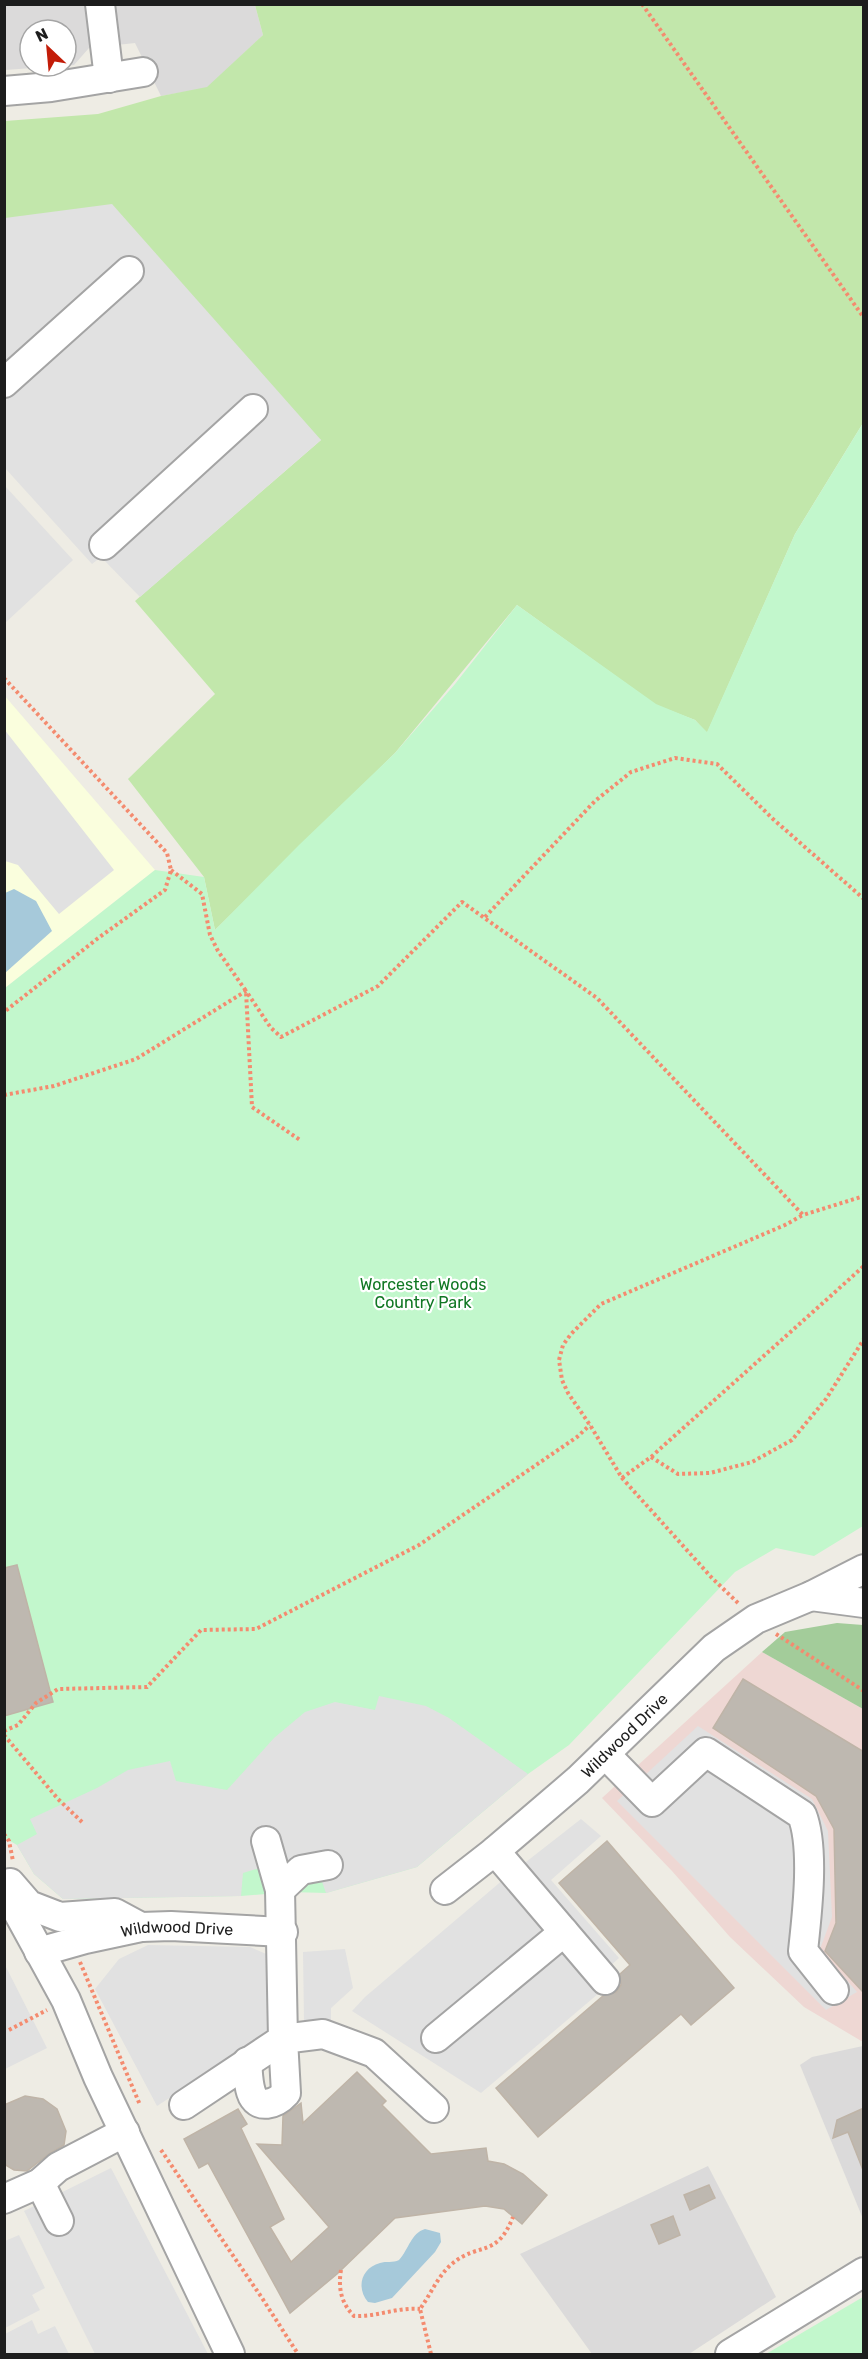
<svg xmlns="http://www.w3.org/2000/svg" width="868" height="2359" font-family="Rubik,sans-serif">
<style>
.residential{fill:#dbdada}
.commercial{fill:#eed7d3}
.education{fill:#fafedd}
.grass{fill:#c2e7ab}
.forest{fill:#a3cc9a}
.park{fill:#c2f7cc}
.parking{fill:#e1e1e1}
.water{fill:#a6c9da}
.building{fill:#beb8b0;stroke:#bfb4a7;stroke-width:1.5}
.lines{fill:none;stroke-linecap:round;stroke-linejoin:round}
.minor-casing{stroke:#a4a4a4;stroke-width:32}
.path{stroke:#f48b6f;stroke-width:4;stroke-dasharray:3 3;stroke-linecap:butt}
.minor{stroke:#fff;stroke-width:28}
.labels{text-anchor:middle;dominant-baseline:central;stroke-width:4.5;stroke-linejoin:round;paint-order:stroke}
.park-label{font-size:16px;fill:#107723;stroke:#fff}
.street-label{font-size:16px;fill:#1d1d1d;stroke:#fff}
</style>
<rect width="100%" height="100%" fill="#eeece4"/>
<g class="residential">
<path d="M5 5H255L263 35 207 88 161 96 135 43 89 48 74 65 66 66V30H30V66H60L5 70Z"/>
<path d="M863 2046V2219L800 2065 812 2057Z"/>
<path d="M708 2166 776 2297 689 2354H592L520 2254Z"/>
</g>
<path class="commercial" d="M762 1652 863 1709V2042L804 2007 730 1937 672 1871 602 1798Z"/>
<path class="education" d="M4 695 155 870 5 988H4Z"/>
<path class="grass" d="M255 5H863V423L795 534 707 733 695 720 656 705 517 605 395 753 215 930 204 877 128 779 215 694 135 601 321 440 5 218V121L98 114 161 96 207 87 263 35Z"/>
<path class="forest" d="M837 1623 863 1625V1709L762 1652 785 1632Z"/>
<g class="park">
<path d="M863 423V1526L814 1556 776 1548 735 1572 569 1745 528 1774 417 1867 326 1893 290 1892 241 1896 63 1899 34 1874 17 1845 5 1838V988L155 870 204 877 215 930 299 845 395 753 455 684 517 605 656 704 695 720 707 732 795 534Z"/>
<path d="M863 2297V2354H766Z"/>
</g>
<g class="parking">
<path d="M112 204 321 440 140 597 101 557 92 564 5 468V218Z"/>
<path d="M5 486 73 560 5 623Z"/>
<path d="M4 729 114 870 59 914 18 865 5 861Z"/>
<path d="M379 1696 426 1706 449 1718 528 1774 417 1867 326 1893 320 1876 263 1867 243 1873 241 1896 63 1899 34 1874 17 1845 37 1834 30 1819 97 1788 128 1770 170 1761 176 1781 227 1790 274 1738 305 1712 335 1702 375 1710Z"/>
<path d="M698 1726 812 1799 828 1831 832 1917 820 1949 857 1992 826 2010 617 1801Z"/>
<path d="M581 1819 601 1836 551 1880 619 1958 597 1978 605 1988 481 2093 352 2011 365 1997 504 1879Z"/>
<path d="M148 1945 250 1947 271 1956V2032L157 2106 95 1989 119 1959Z"/>
<path d="M345 1949 353 1988 331 2008V2022L304 2021 303 1952Z"/>
<path d="M4 1963 47 2048 5 2069H4Z"/>
<path d="M111 2168 208 2354H95L24 2211Z"/>
<path d="M19 2235 45 2288 32 2295 40 2310 5 2328V2241Z"/>
<path d="M32 2320 38 2334 55 2326 69 2354H5V2334Z"/>
</g>
<g class="water">
<path d="M14 889 36 901 52 931 5 973V893Z"/>
<path d="M425 2229 440 2233 441 2242 435 2252 392 2298 375 2303 368 2302C356 2288 361 2268 380 2263 386 2261 393 2263 399 2260 409 2249 411 2233 425 2229Z"/>
</g>
<g class="building">
<path d="M17 1565 53 1702 4 1716V1568Z"/>
<path d="M743 1679 864 1752V1993L825 1951 836 1923 834 1829 816 1796 713 1728Z"/>
<path d="M607 1841 734 1988 691 2025 681 2014 538 2137 496 2088 603 1996 616 1992 621 1985 620 1974 630 1965 559 1883Z"/>
<path d="M357 2072 386 2101 382 2105 431 2154 486 2148 488 2161 504 2164 523 2174 547 2195 522 2224 504 2209 485 2206 395 2218 337 2274 290 2313 208 2163 199 2168 184 2139 238 2109 247 2124 241 2128 284 2219 270 2227 291 2262 329 2227 257 2144 282 2145 283 2116 301 2103 303 2123Z"/>
<path d="M25 2096 43 2099 57 2109 66 2131 64 2145 50 2153 27 2171 14 2170 4 2164V2105Z"/>
<path d="M864 2108V2170H863L848 2132 833 2138 837 2120Z"/>
<path d="M709 2185 715 2198 690 2210 684 2195Z"/>
<path d="M673 2216 680 2235 659 2244 651 2225Z"/>
</g>
<g class="lines">
<g class="minor-casing">
<g id="minor">
<path d="M100 4 109 78"/>
<path d="M4 91 51 87 143 72"/>
<path d="M4 383 129 271"/>
<path d="M104 545 253 409"/>
<path d="M811 1596 864 1603"/>
<path d="M605 1754 652 1802 706 1752 802 1815C815 1848 807 1914 803 1951L834 1990"/>
<path d="M495 1851 605 1980"/>
<path d="M10 1883 29 1905 60 1917 115 1913 141 1927"/>
<path d="M4 1887 66 2000 98 2077 230 2354"/>
<path d="M280 1890 301 1870 328 1865"/>
<path id="s1" d="M445 1890 495 1851 578 1780 714 1648 756 1619 811 1596 864 1569"/>
<path id="s2" d="M39 1952 85 1939 141 1927 171 1926 283 1932"/>
<path d="M436 2038 564 1932"/>
<path d="M247 2062C248 2072 248 2083 251 2092 257 2111 276 2104 286 2093L283 2039 323 2034 374 2053 434 2108"/>
<path d="M184 2105 283 2039 280 1890 266 1841"/>
<path d="M40 2183 59 2221"/>
<path d="M4 2199 40 2183 58 2167 125 2132"/>
<path d="M730 2354 864 2272"/>
</g>
</g>
<g class="path">
<path d="M642 4 864 318"/>
<path d="M4 678 167 853 171 870 165 890 97 939 4 1012"/>
<path d="M171 870 202 894 210 935 218 951 246 991 252 1107 300 1140"/>
<path d="M485 917 595 801 631 772 675 758 717 764 773 819 864 899"/>
<path d="M4 1095 54 1086 136 1059 246 991 271 1028 281 1037 378 986 462 902 597 998 803 1215 864 1196"/>
<path d="M651 1457 678 1474 710 1473 752 1462 792 1440 826 1399 864 1339"/>
<path d="M622 1478 651 1457 864 1266"/>
<path d="M738 1603 712 1578 622 1478 590 1425 568 1393 562 1380 559 1360 563 1345 571 1334 601 1304 785 1225 803 1215"/>
<path d="M776 1634 864 1691"/>
<path d="M4 1731 18 1725 36 1703 58 1689 147 1687 201 1630 256 1629 419 1545 577 1437 590 1425"/>
<path d="M4 1735 58 1799 82 1822"/>
<path d="M4 1834 9 1841 13 1861"/>
<path d="M80 1962 140 2105"/>
<path d="M9 2030 47 2010"/>
<path d="M161 2150 262 2298 298 2354"/>
<path d="M341 2270C338 2288 341 2303 354 2316 377 2317 397 2307 420 2309"/>
<path d="M431 2354 420 2309C431 2294 438 2275 453 2263 479 2242 497 2258 513 2217"/>
</g>
<use href="#minor" class="minor"/>
</g>
<g class="labels">
<g class="park-label">
<text x="423" y="1284">Worcester Woods<tspan x="423" dy="18">Country Park</tspan></text>
</g>
<g class="street-label">
<text stroke="none"><textPath href="#s1" startOffset="237">Wildwood Drive</textPath></text>
<text stroke="none"><textPath href="#s2" startOffset="141">Wildwood Drive</textPath></text>
</g>
</g>
<rect width="868" height="2359" fill="none" stroke="#1d1d1d" stroke-width="12"/>
<g transform="translate(48 48) rotate(334)"><circle r="28" fill="#ffffff" stroke="#a5a5a5" stroke-width="1.5"/>
<path d="M0-4.5L10 22L0 15L-10 22Z" fill="#c31c08"/>
<text y="-9" font-size="16" font-weight="bold" text-anchor="middle" fill="#1d1d1d">N</text>
</g>
</svg>
